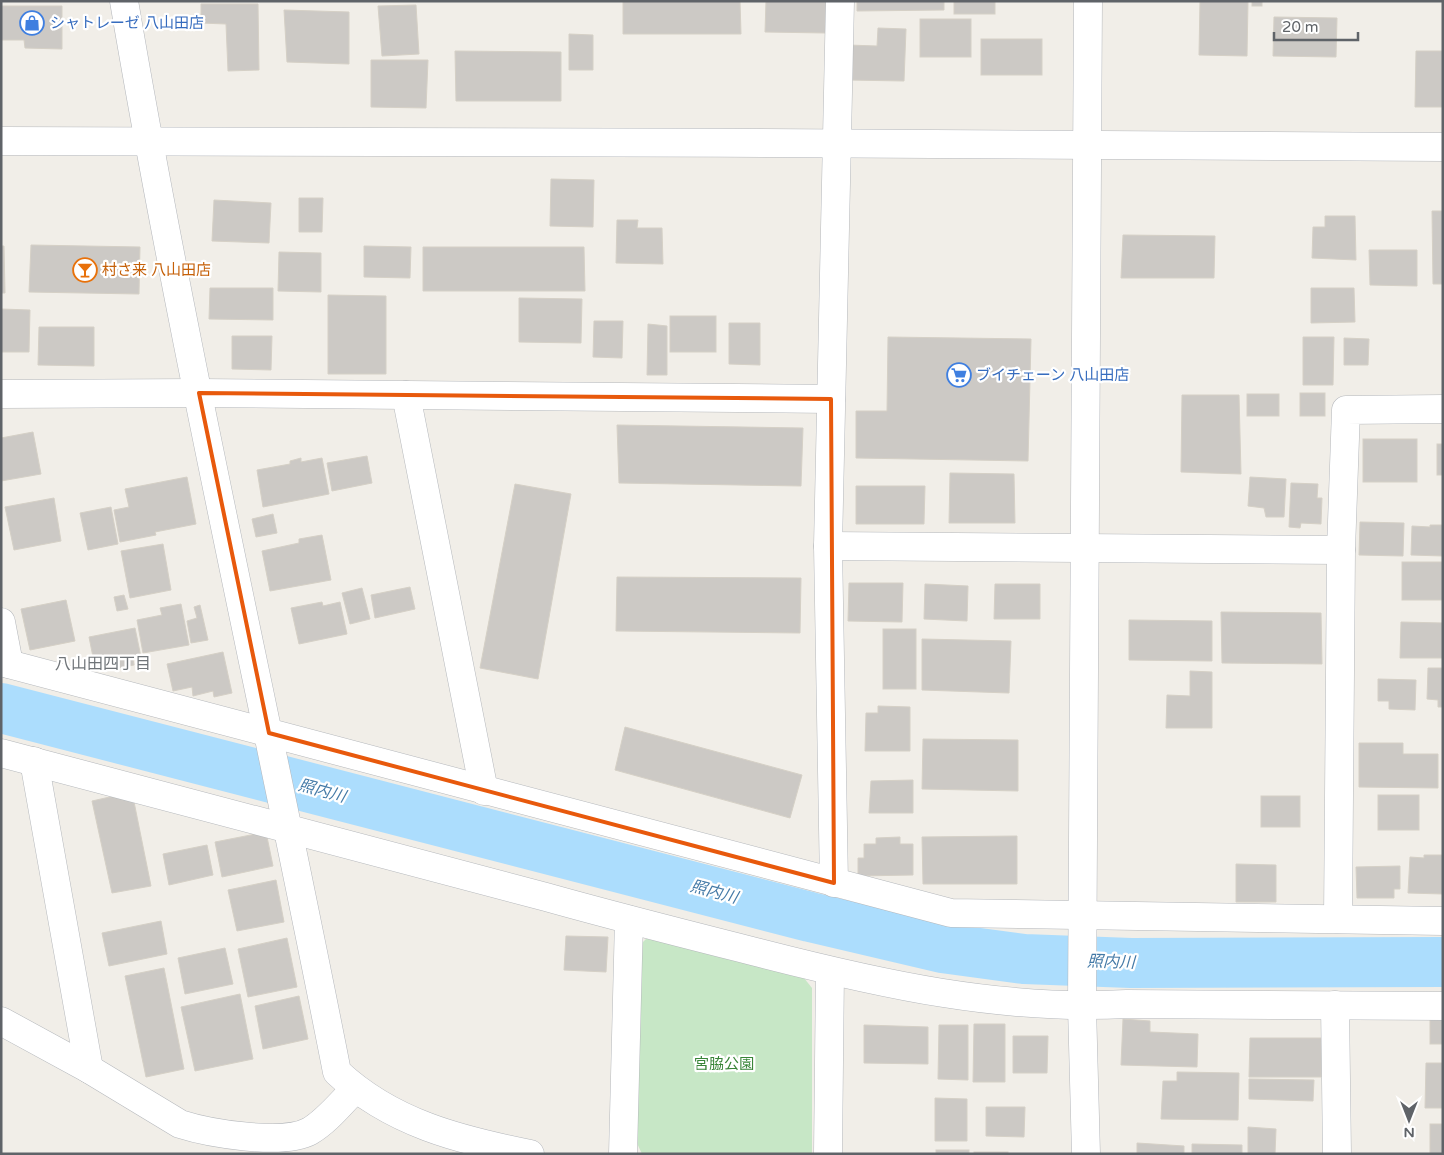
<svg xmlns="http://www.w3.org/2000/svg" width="1444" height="1155" font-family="'Varela Round','Noto Sans JP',sans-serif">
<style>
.green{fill:#c7e7c6}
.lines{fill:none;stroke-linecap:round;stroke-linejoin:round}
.river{stroke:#acddfd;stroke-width:50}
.building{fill:#ccc9c5;stroke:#d5d0c6}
.street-casing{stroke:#b5b8bc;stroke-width:29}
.secondary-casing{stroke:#b4b7bc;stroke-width:29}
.street{stroke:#fff;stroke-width:28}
.secondary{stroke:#fff;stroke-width:28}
.marked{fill:none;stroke:#e8590c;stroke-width:4;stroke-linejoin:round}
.labels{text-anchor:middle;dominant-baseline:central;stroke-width:4.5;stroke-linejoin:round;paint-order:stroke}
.shop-label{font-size:15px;fill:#366cbe;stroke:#fff;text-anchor:start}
.food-label{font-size:15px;fill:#c56008;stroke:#fff;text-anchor:start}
.park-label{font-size:15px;fill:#398538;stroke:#fff}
.neighbourhood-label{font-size:16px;fill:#707579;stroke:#fff}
.water-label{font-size:16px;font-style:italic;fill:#447aa7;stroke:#fff}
</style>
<rect width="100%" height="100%" fill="#f1eee8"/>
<path class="green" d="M647 938 804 978 812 988V1154H642L636 1141 638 947Z"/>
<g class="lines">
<path class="river" d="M1 708 810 917 942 948 1024 959 1131 963 1443 962"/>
</g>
<g class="building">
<path d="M623 1H740L741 34H623Z"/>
<path d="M766 1H826V33L765 32Z"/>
<path d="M857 1H944V10L857 11Z"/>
<rect x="954" y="1" width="41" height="13"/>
<path d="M1200 1H1248L1247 56 1199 55Z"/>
<rect x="1252" y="1" width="10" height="5"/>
<path d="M201 4H258L259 70 228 71 226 24 201 23Z"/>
<path d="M416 5 419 54 382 56 378 6Z"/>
<path d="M1 6H62V49L25 48 24 40H1Z"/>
<path d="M284 10 349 12V64L287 62Z"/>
<path d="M1274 17 1337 18 1336 57 1273 56Z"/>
<rect x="920" y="19" width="51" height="38"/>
<path d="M878 28 906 29 904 81 848 80V45L877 46Z"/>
<path d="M569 34 593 35V70H569Z"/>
<rect x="981" y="39" width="61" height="36"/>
<path d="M455 51 561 52V101H456Z"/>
<path d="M1416 51H1443V107H1415Z"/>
<path d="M371 60H428L426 108 371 107Z"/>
<path d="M551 179 594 180 593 227 550 226Z"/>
<path d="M299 198H323L322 232H299Z"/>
<path d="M214 200 271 203 269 243 212 241Z"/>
<path d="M1432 211H1443V284H1433Z"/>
<path d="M1325 216H1355L1356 260 1312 258 1313 227H1325Z"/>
<path d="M617 220H638L637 228H662L663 264 616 263Z"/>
<path d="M1123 235 1215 236 1214 278H1121Z"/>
<path d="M31 245 140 247 139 294 29 292Z"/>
<path d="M1 246H4L5 293H1Z"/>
<path d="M364 246 411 247 410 278 364 277Z"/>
<path d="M423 247H584L585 291H423Z"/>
<path d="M1369 250H1417V286L1370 285Z"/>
<path d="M279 252 321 253V292L278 291Z"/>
<path d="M210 288H273V320L209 319Z"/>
<path d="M1311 288H1354L1355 322 1311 323Z"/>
<path d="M328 295 386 296V374H328Z"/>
<path d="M519 298 582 299 581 343 519 342Z"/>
<path d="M1 309 30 310 29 352H1Z"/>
<rect x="670" y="316" width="46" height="36"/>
<path d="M594 321H623L622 358 593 357Z"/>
<path d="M729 323H760V365L729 364Z"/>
<path d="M648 324 667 326V375H647Z"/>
<path d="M39 327H94V366L38 365Z"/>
<path d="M232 336H272L271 370 232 369Z"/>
<path d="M888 337 1031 339 1028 461 856 458V411H887Z"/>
<path d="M1303 337H1334L1333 385H1303Z"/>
<path d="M1344 338 1369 339 1368 365H1344Z"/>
<rect x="1300" y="393" width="25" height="23"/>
<rect x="1247" y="394" width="32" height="22"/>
<path d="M1182 395H1239L1241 474 1181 472Z"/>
<path d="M617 425 803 428 801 486 619 483Z"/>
<path d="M33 432 41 474 1 481V438Z"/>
<rect x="1363" y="439" width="54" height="43"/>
<rect x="1437" y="444" width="6" height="31"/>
<path d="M367 456 372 483 332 491 327 463Z"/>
<path d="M301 458V462L322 458 329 494 263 507 257 470 290 464V461Z"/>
<path d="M950 473 1014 474 1015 523H949Z"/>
<path d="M187 477 196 524 155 532 156 535 120 542 114 510 129 507 125 489Z"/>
<path d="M1250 477 1286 479 1284 517H1266L1264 508 1248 506Z"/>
<path d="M1291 483 1318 484 1317 498H1322L1321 524 1301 523 1300 528 1289 527Z"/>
<path d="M515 484 571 494 538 679 480 668Z"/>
<path d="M856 486H925L924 524H856Z"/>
<path d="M54 498 61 541 14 550 5 507Z"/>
<path d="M111 507 118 544 88 550 80 513Z"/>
<path d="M273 514 277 533 256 537 252 519Z"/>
<path d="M1360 522 1404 523 1403 556 1359 555Z"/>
<path d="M1430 525H1443V556L1411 555 1412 526 1430 527Z"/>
<path d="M322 535 331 580 270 591 262 551 299 543V539Z"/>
<path d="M163 544 171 590 130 598 121 551Z"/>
<rect x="1402" y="562" width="41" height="38"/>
<path d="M617 577 801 578 800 633 616 631Z"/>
<path d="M849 583H903L902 622 848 621Z"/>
<path d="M925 584 968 586 967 621 924 619Z"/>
<path d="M995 584H1040V619H994Z"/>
<path d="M410 587 415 609 375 618 371 595Z"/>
<path d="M362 588 370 619 350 624 342 593Z"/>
<path d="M124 595 128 609 117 611 114 597Z"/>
<path d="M66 600 75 641 30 650 21 609Z"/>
<path d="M322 602 323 606 340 602 347 634 299 644 291 608Z"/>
<path d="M181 604 189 645 143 653 137 620 162 615 160 608Z"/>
<path d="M200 605 208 640 191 643 187 621 197 618 194 607Z"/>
<path d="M1221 612 1321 613 1322 664 1222 663Z"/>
<path d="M1129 620 1212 621V661L1129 660Z"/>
<path d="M1401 622 1443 623V658H1400Z"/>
<path d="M135 628 141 657 133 659 134 665 119 668 117 663 95 667 89 637Z"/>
<rect x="883" y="629" width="33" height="60"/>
<path d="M922 639 1011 641 1009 693 922 690Z"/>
<path d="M223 652 232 693 214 697 213 691 193 696 192 687 173 691 167 664Z"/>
<path d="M1428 668H1443V707H1438V700L1427 699Z"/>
<path d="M1190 671 1212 672V728H1166L1167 695 1190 696Z"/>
<path d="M1378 679 1416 680 1415 710 1389 709V701H1378Z"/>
<path d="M878 706 910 707V751H865L866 713H878Z"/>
<path d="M625 727 802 775 790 818 615 770Z"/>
<path d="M923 739 1018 740V791L922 789Z"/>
<path d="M1359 743H1403V754H1438V788L1359 787Z"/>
<path d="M913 780V813H869L871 781Z"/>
<path d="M132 792 151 886 112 893 92 801Z"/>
<rect x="1378" y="795" width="41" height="35"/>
<rect x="1261" y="796" width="39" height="31"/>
<path d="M266 832 273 866 222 877 215 842Z"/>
<path d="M1017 836V884H923L922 837Z"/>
<path d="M900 837V844H913V875L858 876V858H864V844H876V838Z"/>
<path d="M207 845 213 875 169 885 163 854Z"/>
<path d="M1424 855H1443V894L1408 893 1410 857 1424 858Z"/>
<path d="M1236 864 1276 865V902H1236Z"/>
<path d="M1400 866V889H1394V898H1357L1356 867Z"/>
<path d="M276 880 284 922 237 931 228 890Z"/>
<path d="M161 921 167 954 109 966 102 933Z"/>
<path d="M566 936 608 937 606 972 564 970Z"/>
<path d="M287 938 297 987 248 997 238 949Z"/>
<path d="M225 948 233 984 185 994 178 958Z"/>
<path d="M164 968 184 1069 146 1077 125 976Z"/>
<path d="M240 994 253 1059 195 1071 181 1007Z"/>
<path d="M299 996 308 1039 263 1049 255 1006Z"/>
<rect x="1430" y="1018" width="13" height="26"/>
<path d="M1123 1019 1150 1021V1032L1198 1034 1197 1067 1121 1065Z"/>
<path d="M974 1024H1005V1082H973Z"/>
<path d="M864 1025 928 1027V1064L864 1063Z"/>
<path d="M939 1025H968V1080L938 1079Z"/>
<path d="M1013 1036H1048L1047 1073H1013Z"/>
<path d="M1250 1038H1322L1321 1077H1249Z"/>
<path d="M1426 1063H1443V1108H1425Z"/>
<path d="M1177 1072 1239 1073 1238 1120 1161 1119 1163 1081H1177Z"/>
<path d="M1249 1079 1314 1080 1313 1101 1249 1099Z"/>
<path d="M935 1098 967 1099V1141H935Z"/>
<path d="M986 1107H1025L1024 1137 986 1136Z"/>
<rect x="1430" y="1124" width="13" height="30"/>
<path d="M1248 1127 1276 1129 1275 1154H1248Z"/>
<path d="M1137 1143 1184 1146V1154H1137Z"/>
<path d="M1192 1144 1242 1145V1154H1192Z"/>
<rect x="936" y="1150" width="33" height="4"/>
<rect x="974" y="1152" width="34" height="2"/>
</g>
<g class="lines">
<g class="street-casing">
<g id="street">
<path d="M1 394 199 393 831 399"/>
<path d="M406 395 484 791"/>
<path d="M828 546 1341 550 1346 410 1443 409"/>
<path d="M1 622 9 664"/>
<path d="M1 662 951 913 1443 921"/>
<path d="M1 753C183 801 365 848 546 897 617 917 689 935 760 953 881 984 1001 1011 1127 1004L1443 1006"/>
<path d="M34 761 89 1069"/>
<path d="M834 883 828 546 840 1"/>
<path d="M1338 919 1341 550"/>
<path d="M1335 1005 1337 1154"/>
<path d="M1 1021 89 1069 180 1124C208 1133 283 1146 310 1131 327 1121 341 1103 355 1089"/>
<path d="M623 1154 629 920"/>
<path d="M828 1154 830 971"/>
</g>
</g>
<g class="secondary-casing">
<g id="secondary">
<path d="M124 1C185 360 267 715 337 1072 391 1123 460 1140 530 1154"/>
<path d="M1 141C482 143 962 142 1443 147"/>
<path d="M1086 1154 1082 1007 1088 1"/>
</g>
</g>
<use href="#street" class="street"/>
<use href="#secondary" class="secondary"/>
</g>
<path class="marked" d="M199 393 831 399 834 883 269 733Z"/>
<defs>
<g id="shop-ring" transform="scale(1.25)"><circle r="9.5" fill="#fff" stroke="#3f7fe0" stroke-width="1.5"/><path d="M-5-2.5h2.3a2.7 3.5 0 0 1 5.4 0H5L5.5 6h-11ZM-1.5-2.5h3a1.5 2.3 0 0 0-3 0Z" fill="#3f7fe0"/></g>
<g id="bar-ring" transform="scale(1.25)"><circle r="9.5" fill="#fff" stroke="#e8710a" stroke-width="1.5"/><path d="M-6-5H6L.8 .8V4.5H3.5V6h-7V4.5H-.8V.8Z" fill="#e8710a"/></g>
<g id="supermarket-ring" transform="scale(1.25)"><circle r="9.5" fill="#fff" stroke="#3f7fe0" stroke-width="1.5"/><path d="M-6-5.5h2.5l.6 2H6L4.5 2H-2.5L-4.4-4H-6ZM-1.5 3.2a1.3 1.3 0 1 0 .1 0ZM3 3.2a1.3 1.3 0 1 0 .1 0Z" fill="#3f7fe0"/></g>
</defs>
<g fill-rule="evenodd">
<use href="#shop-ring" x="32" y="23"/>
<use href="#bar-ring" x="85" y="270"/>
<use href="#supermarket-ring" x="959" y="375"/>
</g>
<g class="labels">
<g class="shop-label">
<text x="50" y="23">シャトレーゼ 八山田店</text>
<text x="976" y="375">ブイチェーン 八山田店</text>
</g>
<g class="food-label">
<text x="102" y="270">村さ来 八山田店</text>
</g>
<g class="park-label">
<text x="724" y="1064">宮脇公園</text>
</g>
<g class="neighbourhood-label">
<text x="103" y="664">八山田四丁目</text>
</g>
<g class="water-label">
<text transform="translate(322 791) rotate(15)">照内川</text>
<text transform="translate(714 892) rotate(15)">照内川</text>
<text transform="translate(1111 962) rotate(2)">照内川</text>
</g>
</g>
<rect width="1444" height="1155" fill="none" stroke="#5f6368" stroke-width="5"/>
<g transform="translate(1409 1120) rotate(180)" stroke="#ffffff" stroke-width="4" paint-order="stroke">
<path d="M0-4L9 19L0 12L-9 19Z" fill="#5f6368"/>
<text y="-8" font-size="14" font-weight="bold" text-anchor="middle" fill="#5f6368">N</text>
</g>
<path d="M1274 32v8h84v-8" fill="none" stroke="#5f6368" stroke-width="2.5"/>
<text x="1282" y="32" font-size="15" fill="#5f6368" stroke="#ffffff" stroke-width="4" paint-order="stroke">20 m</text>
</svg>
